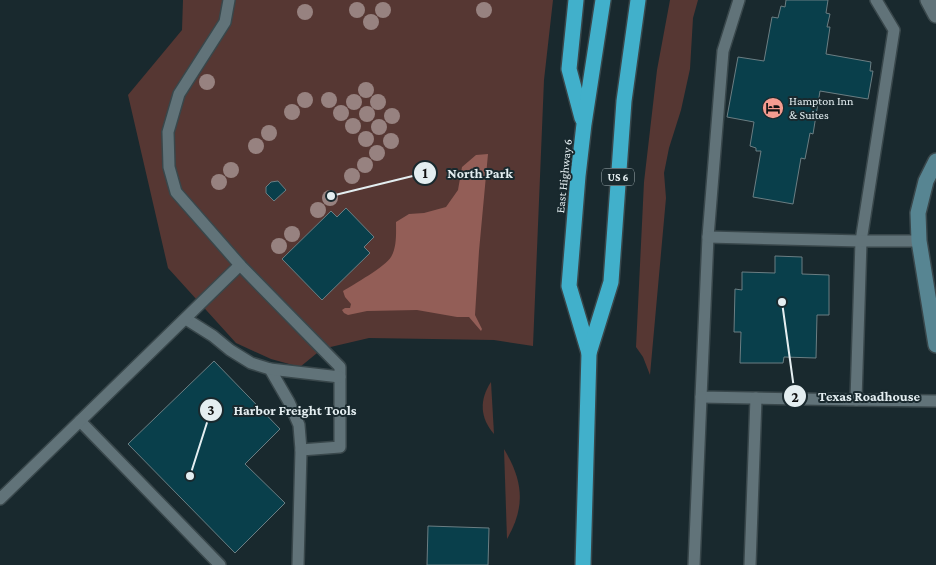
<svg xmlns="http://www.w3.org/2000/svg" width="936" height="565" font-family="'Crimson Pro',serif">
<style>
.green{fill:#563733}
.water{fill:#935e57}
.building{fill:#093f4b;stroke:#6b7e83}
.lines{fill:none;stroke-linecap:round;stroke-linejoin:round}
.lane-casing{stroke:#39474b;stroke-width:14}
.street-casing{stroke:#39474b;stroke-width:18}
.secondary-casing{stroke:#39474b;stroke-width:18}
.highway-casing{stroke:#39474b;stroke-width:18}
.lane{stroke:#617379;stroke-width:11}
.street{stroke:#617379;stroke-width:15}
.secondary{stroke:#578592;stroke-width:15}
.highway{stroke:#41b0cb;stroke-width:15}
.tree{fill:#978280}
.labels{text-anchor:middle;dominant-baseline:central;stroke-width:4;stroke-linejoin:round;paint-order:stroke}
.shield{fill:#19292e;stroke:#a7b3b6;stroke-width:1}
.shield-label{font-size:11px;font-weight:bold;fill:#e4eef1}
.poi-label{font-size:12px;fill:#e4eef1;stroke:#19292e;text-anchor:start}
.street-label{font-size:12px;fill:#e4eef1;stroke:#19292e}
.leader{fill:none;stroke:#e4eef1;stroke-width:2}
.callout-dot{fill:#e4eef1;stroke:#19292e;stroke-width:2}
.mark-label{font-size:15px;text-anchor:middle;font-weight:bold;fill:#111}
.callout-label{font-size:14px;text-anchor:middle;font-weight:bold;fill:#e4eef1;stroke:#19292e;stroke-width:4;stroke-linejoin:round;paint-order:stroke}
</style>
<rect width="100%" height="100%" fill="#19292e"/>
<g class="green">
<path d="M183 0H553L544 80 533 346 494 340 369 338 322 349 300 367 271 359 236 343 168 268 128 95 182 30Z"/>
<path d="M670 0H698L693 18 690 69 681 110 669 148 664 173 666 198 650 375 643 357 636 347 644 182 657 70Z"/>
<path d="M491 382 494 434C480 418 479 400 491 382Z"/>
<path d="M504 449C523 481 526 506 507 539Z"/>
</g>
<path class="water" d="M488 154 479 251 475 315 482 329 481 331 469 317H457L417 310 367 311 348 315 344 313 342 310 345 308H350L351 304 345 297 343 291C353 285 386 266 391 257 397 247 396 233 396 222L409 214 424 213 446 207 458 190 462 167 476 155Z"/>
<g class="building">
<path d="M786 0H828L826 13 830 14 827 27H830L826 54 871 62 870 71H873L868 99 820 91 813 134 810 133 805 159 801 158 793 204 753 197 761 151H756V148L750 146 754 122 727 117 738 57 764 61 772 17 778 18 781 6 785 7Z"/>
<path d="M278 181 286 190 274 201 266 193V187L271 182Z"/>
<path d="M346 208 374 237 364 247 370 253 322 300 282 259 331 211 337 217Z"/>
<path d="M775 256 802 257V274L829 275V315H817L816 358 784 357 783 363H740L741 332H734L735 289 742 290V272L775 273Z"/>
<path d="M214 361 280 429 245 464 285 503 235 553 128 444Z"/>
<path d="M428 526 489 528 488 565H427Z"/>
</g>
<g class="lines">
<g class="lane-casing">
<g id="lane">
<path d="M739 0 723 51 708 237 701 397 856 400 861 241 894 30 876 0"/>
<path d="M708 237 861 241H919"/>
<path d="M240 265 340 367V447L301 450"/>
<path d="M186 319 213 336 230 350 251 363 270 369 289 402 299 425 301 450 298 565"/>
<path d="M270 369 340 377"/>
<path d="M856 400 936 401"/>
<path d="M80 421 220 565"/>
<path d="M0 499 240 265 176 192 169 167 168 132 179 94 225 22 229 0"/>
<path d="M694 565 701 397"/>
<path d="M750 565 756 398"/>
</g>
</g>
<g class="street-casing">
<path id="street" d="M928 0 936 15"/>
</g>
<g class="secondary-casing">
<path id="secondary" d="M936 161 926 181 918 213 919 241 936 345"/>
</g>
<g class="highway-casing">
<g id="highway">
<path d="M576 0 569 69 582 118"/>
<path d="M589 353 569 286 578 176 584 124 603 0"/>
<path d="M583 565 589 353 611 282 624 101 638 0"/>
</g>
</g>
<use href="#lane" class="lane"/>
<use href="#street" class="street"/>
<use href="#secondary" class="secondary"/>
<use href="#highway" class="highway"/>
</g>
<g class="tree">
<circle cx="357" cy="10" r="8"/>
<circle cx="383" cy="10" r="8"/>
<circle cx="484" cy="10" r="8"/>
<circle cx="305" cy="12" r="8"/>
<circle cx="371" cy="22" r="8"/>
<circle cx="207" cy="82" r="8"/>
<circle cx="366" cy="90" r="8"/>
<circle cx="305" cy="100" r="8"/>
<circle cx="329" cy="100" r="8"/>
<circle cx="354" cy="102" r="8"/>
<circle cx="378" cy="102" r="8"/>
<circle cx="292" cy="112" r="8"/>
<circle cx="341" cy="113" r="8"/>
<circle cx="367" cy="114" r="8"/>
<circle cx="392" cy="116" r="8"/>
<circle cx="353" cy="126" r="8"/>
<circle cx="379" cy="127" r="8"/>
<circle cx="269" cy="133" r="8"/>
<circle cx="366" cy="139" r="8"/>
<circle cx="391" cy="141" r="8"/>
<circle cx="256" cy="146" r="8"/>
<circle cx="377" cy="153" r="8"/>
<circle cx="365" cy="165" r="8"/>
<circle cx="231" cy="170" r="8"/>
<circle cx="352" cy="176" r="8"/>
<circle cx="219" cy="182" r="8"/>
<circle cx="330" cy="198" r="8"/>
<circle cx="318" cy="210" r="8"/>
<circle cx="292" cy="234" r="8"/>
<circle cx="279" cy="246" r="8"/>
</g>
<defs>
<g id="hotel-disc" transform="scale(1.125)"><circle r="9.5" fill="#f59c90" stroke="#19292e"/><path d="M-6-4.5h1.5V1H6V5H4.5V3h-9V5H-6ZM-4 0a1.8 1.8 0 1 1 3.6 0ZM.5 0V-2.5h3Q6-2.5 6 0Z" fill="#111"/></g>
</defs>
<g fill-rule="evenodd">
<use href="#hotel-disc" x="773" y="108"/>
</g>
<g class="labels">
<rect class="shield" x="602" y="168.5" width="32" height="17" rx="4"/>
<g class="shield-label">
<text x="618" y="177">US 6</text>
</g>
<g class="poi-label">
<text x="789" y="101">Hampton Inn<tspan x="789" dy="14">&amp; Suites</tspan></text>
</g>
<g class="street-label">
<text transform="translate(564 176) rotate(-84)">East Highway 6</text>
</g>
</g>
<path class="leader" d="M331 196L425 173M782 302L795 396M190 476L211 410"/>
<g class="callout-dot">
<circle cx="331" cy="196" r="5"/>
<circle cx="782" cy="302" r="5"/>
<circle cx="190" cy="476" r="5"/>
<circle cx="425" cy="173" r="12"/>
<circle cx="795" cy="396" r="12"/>
<circle cx="211" cy="410" r="12"/>
</g>
<g class="mark-label">
<text x="425" y="178">1</text>
<text x="795" y="402">2</text>
<text x="211" y="415">3</text>
</g>
<g class="callout-label">
<text x="480" y="178">North Park</text>
<text x="869" y="401">Texas Roadhouse</text>
<text x="295" y="415">Harbor Freight Tools</text>
</g>
</svg>
